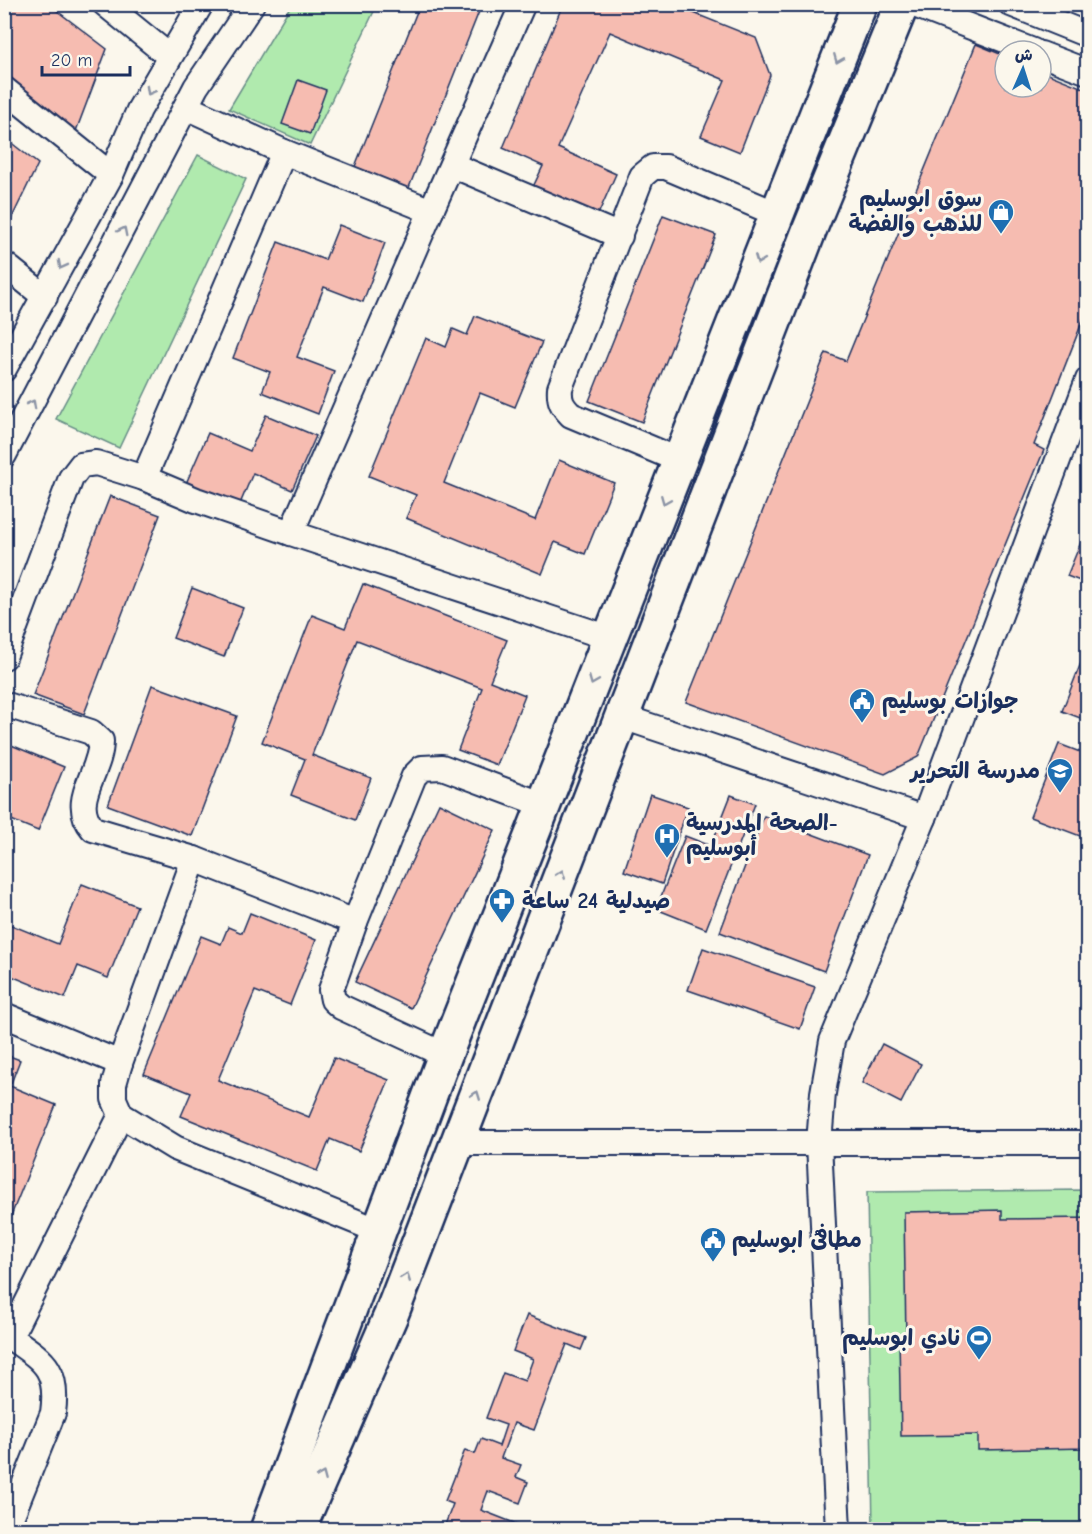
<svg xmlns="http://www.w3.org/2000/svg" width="1092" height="1534" font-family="'Comic Neue','Playpen Sans Arabic',sans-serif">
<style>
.green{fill:#b0eaae;stroke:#668c86;stroke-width:1.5}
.building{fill:#f6bcb1;stroke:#1b2f5e;stroke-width:1.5}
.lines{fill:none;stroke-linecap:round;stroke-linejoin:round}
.street-casing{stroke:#1b2f5e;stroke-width:28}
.secondary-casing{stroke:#1b2f5e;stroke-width:38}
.street{stroke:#fbf7ec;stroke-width:24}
.secondary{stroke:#fbf7ec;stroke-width:33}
.oneway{stroke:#8b93a5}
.labels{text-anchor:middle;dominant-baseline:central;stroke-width:6;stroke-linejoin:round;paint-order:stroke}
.poi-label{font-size:22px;font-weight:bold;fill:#1b2f5e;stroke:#fbf7ec;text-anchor:start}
</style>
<rect width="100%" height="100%" fill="#fbf7ec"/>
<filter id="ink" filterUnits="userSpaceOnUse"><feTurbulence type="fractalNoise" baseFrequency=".0167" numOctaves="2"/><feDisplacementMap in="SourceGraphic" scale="12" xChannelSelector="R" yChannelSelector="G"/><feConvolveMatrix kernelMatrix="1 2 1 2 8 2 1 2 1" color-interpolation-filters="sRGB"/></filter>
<g filter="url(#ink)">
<g class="green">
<path d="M291 5H377L310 145 229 109Z"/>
<path d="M198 155 246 179 119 448 56 419Z"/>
<path d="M1087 1190V1529H873L867 1192Z"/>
</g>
<g class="building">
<path d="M4 4H48L107 49 73 139 4 85Z"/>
<path d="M420 4H482L408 190 354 169Z"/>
<path d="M563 4H671L756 38 770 75 740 152 701 136 725 80 610 32 558 148 616 174 596 219 531 191 543 166 503 148Z"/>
<path d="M976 44 1005 56V87H1041V71L1088 90V307L1034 445 1044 450 918 757 885 774 686 702 826 353 846 361Z"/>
<path d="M298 80 326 90 310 134 282 124Z"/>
<path d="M4 137 38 164 4 234Z"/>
<path d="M663 215 716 235 642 422 589 401Z"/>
<path d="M339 225 385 243 363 302 324 287 297 357 334 371 318 414 262 392 270 372 233 358 278 242 325 260Z"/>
<path d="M475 316 542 342 515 407 480 393 444 483 535 520 559 460 614 483 585 554 555 542 542 574 406 518 416 495 369 476 426 338 446 347 453 329 467 335Z"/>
<path d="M266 415 316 436 292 490 253 473 237 511 184 488 208 433 250 451Z"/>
<path d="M110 496 160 515 84 714 33 695Z"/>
<path d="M1088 525V584L1067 576Z"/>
<path d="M363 584 507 640 490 681 525 695 497 765 458 750 482 688 357 640 312 755 371 778 355 820 291 795 305 759 262 742 312 615 345 628Z"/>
<path d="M192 588 243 608 224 657 173 638Z"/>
<path d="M1088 645V721L1062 711Z"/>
<path d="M152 685 237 716 192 836 108 805Z"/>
<path d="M4 742 64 767 38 831 4 817Z"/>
<path d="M1059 744 1088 755V839L1030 817Z"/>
<path d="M650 794 688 807 662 884 624 871Z"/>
<path d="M731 795 755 804 706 929 656 909 685 836 711 846Z"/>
<path d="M439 803 495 830 411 1008 355 982Z"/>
<path d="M764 816 868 855 824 971 720 932Z"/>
<path d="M82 884 137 906 108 978 78 966 65 998 4 973V922L58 944Z"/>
<path d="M250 913 316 940 290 1005 255 991 218 1080 309 1117 334 1058 389 1080 359 1151 330 1139 317 1171 181 1116 191 1093 144 1074 201 936 221 944 228 927 242 933Z"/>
<path d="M703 948 815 987 800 1029 688 990Z"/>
<path d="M882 1044 921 1064 901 1103 862 1083Z"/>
<path d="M4 1054 20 1060 10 1086 56 1105 4 1233Z"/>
<path d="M1086 1209H1088V1448L978 1450V1435L901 1436 899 1339H906L904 1212 1002 1210V1219L1087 1218Z"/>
<path d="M527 1315 586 1338 581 1350 567 1344 534 1430 514 1423 501 1458 521 1465 516 1477 528 1482 520 1503 488 1491 481 1510 532 1530H443L453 1504 445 1501 465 1450 475 1454 481 1439 499 1446 506 1425 486 1418 503 1373 525 1381 533 1359 513 1351Z"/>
</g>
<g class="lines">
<g class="street-casing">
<g id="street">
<path d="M105 4 169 56"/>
<path d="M912 4 1033 51"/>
<path d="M1011 4 1088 35"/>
<path d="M1041 54 1088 72"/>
<path d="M4 89 111 175"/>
<path d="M186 107 284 152 431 211 522 6"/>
<path d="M284 152 144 478 196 500 291 533 431 211"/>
<path d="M452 165 620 236"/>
<path d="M4 264 45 297"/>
<path d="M4 369 111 175 139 110 201 4"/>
<path d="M4 455 196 87 252 4"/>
<path d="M681 461 571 415C562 406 559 401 560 388L642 176 653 167H666L777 214"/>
<path d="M291 533 610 638"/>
<path d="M4 657 71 478 81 465 96 463 144 478"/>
<path d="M4 704 91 732 101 741C101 774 68 800 93 829L194 859 355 922"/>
<path d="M623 717 924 818"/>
<path d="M194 859 120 1063 114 1084V1099L121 1115 175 1148 379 1231"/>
<path d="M4 1015 120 1063"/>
<path d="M445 1055 341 1007 333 1000 331 990 355 922 414 776 422 768 442 767 544 805"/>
<path d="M458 1143H1088"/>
<path d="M4 1335 10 1337 121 1115"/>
<path d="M6 1530 53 1413C59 1368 44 1361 10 1337"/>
<path d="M838 1530 819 1143 823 1093 832 1041 924 818 1088 380"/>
</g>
</g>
<g class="secondary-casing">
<g id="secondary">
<path d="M267 1530 445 1055 860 4"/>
<path d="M298 1530 391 1315 809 231 902 4"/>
</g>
</g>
<use href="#street" class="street"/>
<use href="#secondary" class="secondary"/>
</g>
<defs><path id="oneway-chevron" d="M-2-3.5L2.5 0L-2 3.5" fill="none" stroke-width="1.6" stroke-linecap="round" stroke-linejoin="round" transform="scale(1.5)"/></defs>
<g class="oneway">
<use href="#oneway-chevron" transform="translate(838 59) rotate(112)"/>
<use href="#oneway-chevron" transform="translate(150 91) rotate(119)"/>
<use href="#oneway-chevron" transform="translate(123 231) rotate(-63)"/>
<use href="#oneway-chevron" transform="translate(759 260) rotate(111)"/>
<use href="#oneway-chevron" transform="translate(62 265) rotate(118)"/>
<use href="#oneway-chevron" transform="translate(32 404) rotate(-62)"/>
<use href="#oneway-chevron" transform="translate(665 500) rotate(112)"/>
<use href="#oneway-chevron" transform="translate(593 681) rotate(112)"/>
<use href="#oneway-chevron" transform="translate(561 874) rotate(-69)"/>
<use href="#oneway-chevron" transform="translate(476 1095) rotate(-69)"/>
<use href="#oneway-chevron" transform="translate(406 1277) rotate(-69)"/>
<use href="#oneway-chevron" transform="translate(322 1476) rotate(-67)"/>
</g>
</g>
<defs>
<g id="shop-pin" transform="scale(1.35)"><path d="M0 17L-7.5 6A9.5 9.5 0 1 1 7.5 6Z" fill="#1f6fb2" stroke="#fbf7ec"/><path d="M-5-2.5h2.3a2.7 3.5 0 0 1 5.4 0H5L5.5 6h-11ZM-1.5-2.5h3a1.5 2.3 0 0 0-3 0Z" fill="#fff"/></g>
<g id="civic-pin" transform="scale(1.35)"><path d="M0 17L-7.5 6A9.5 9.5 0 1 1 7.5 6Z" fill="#1f6fb2" stroke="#fbf7ec"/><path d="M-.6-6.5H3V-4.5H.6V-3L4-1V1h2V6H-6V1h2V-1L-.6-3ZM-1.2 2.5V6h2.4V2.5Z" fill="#fff"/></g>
<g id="school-pin" transform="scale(1.35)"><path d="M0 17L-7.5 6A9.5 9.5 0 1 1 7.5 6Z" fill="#1f6fb2" stroke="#fbf7ec"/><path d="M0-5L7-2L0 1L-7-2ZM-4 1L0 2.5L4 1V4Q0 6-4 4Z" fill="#fff"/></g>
<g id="hospital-pin" transform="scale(1.35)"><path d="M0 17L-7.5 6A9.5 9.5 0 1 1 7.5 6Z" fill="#1f6fb2" stroke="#fbf7ec"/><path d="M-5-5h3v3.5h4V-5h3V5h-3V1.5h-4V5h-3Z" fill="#fff"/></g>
<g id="pharmacy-pin" transform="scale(1.35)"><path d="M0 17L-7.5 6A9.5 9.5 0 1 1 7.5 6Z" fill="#1f6fb2" stroke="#fbf7ec"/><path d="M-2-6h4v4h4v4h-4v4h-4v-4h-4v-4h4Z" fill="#fff"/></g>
<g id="stadium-pin" transform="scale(1.35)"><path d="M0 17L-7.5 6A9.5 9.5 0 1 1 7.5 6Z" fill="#1f6fb2" stroke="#fbf7ec"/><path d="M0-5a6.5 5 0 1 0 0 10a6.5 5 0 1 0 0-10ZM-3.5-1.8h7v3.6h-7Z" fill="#fff"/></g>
</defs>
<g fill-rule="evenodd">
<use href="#shop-pin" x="1001" y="212"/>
<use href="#civic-pin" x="862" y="701"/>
<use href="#school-pin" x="1060" y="771"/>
<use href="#hospital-pin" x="667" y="836"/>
<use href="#pharmacy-pin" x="502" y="901"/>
<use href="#civic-pin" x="713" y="1240"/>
<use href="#stadium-pin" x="979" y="1338"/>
</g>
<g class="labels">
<g class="poi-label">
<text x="982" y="199" text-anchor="end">سوق ابوسليم<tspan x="982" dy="25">للذهب والفضة</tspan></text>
<text x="882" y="701">جوازات بوسليم</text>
<text x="1040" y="771" text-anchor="end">مدرسة التحرير</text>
<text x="686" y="823">الصحة المدرسية-<tspan x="686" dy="25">أبوسليم</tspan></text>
<text x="522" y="901">صيدلية 24 ساعة</text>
<text x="732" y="1240">مطافئ ابوسليم</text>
<text x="960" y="1338" text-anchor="end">نادي ابوسليم</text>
</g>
</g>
<rect width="1092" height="1534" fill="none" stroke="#fbf7ec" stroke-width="24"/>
<rect x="12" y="12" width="1068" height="1510" fill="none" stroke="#1b2f5e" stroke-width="2" filter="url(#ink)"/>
<g transform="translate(1023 69) rotate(3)"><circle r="28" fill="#fbf7ec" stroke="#a1a7b3" stroke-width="1.5"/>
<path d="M0-4.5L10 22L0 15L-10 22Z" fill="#1f6fb2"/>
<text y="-9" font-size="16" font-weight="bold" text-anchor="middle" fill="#1b2f5e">ش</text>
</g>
<path d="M42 66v9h88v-9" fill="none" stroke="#1b2f5e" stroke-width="3"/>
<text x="51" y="66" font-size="18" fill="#1b2f5e" stroke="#fbf7ec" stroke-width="4.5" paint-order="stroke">20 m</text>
</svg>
